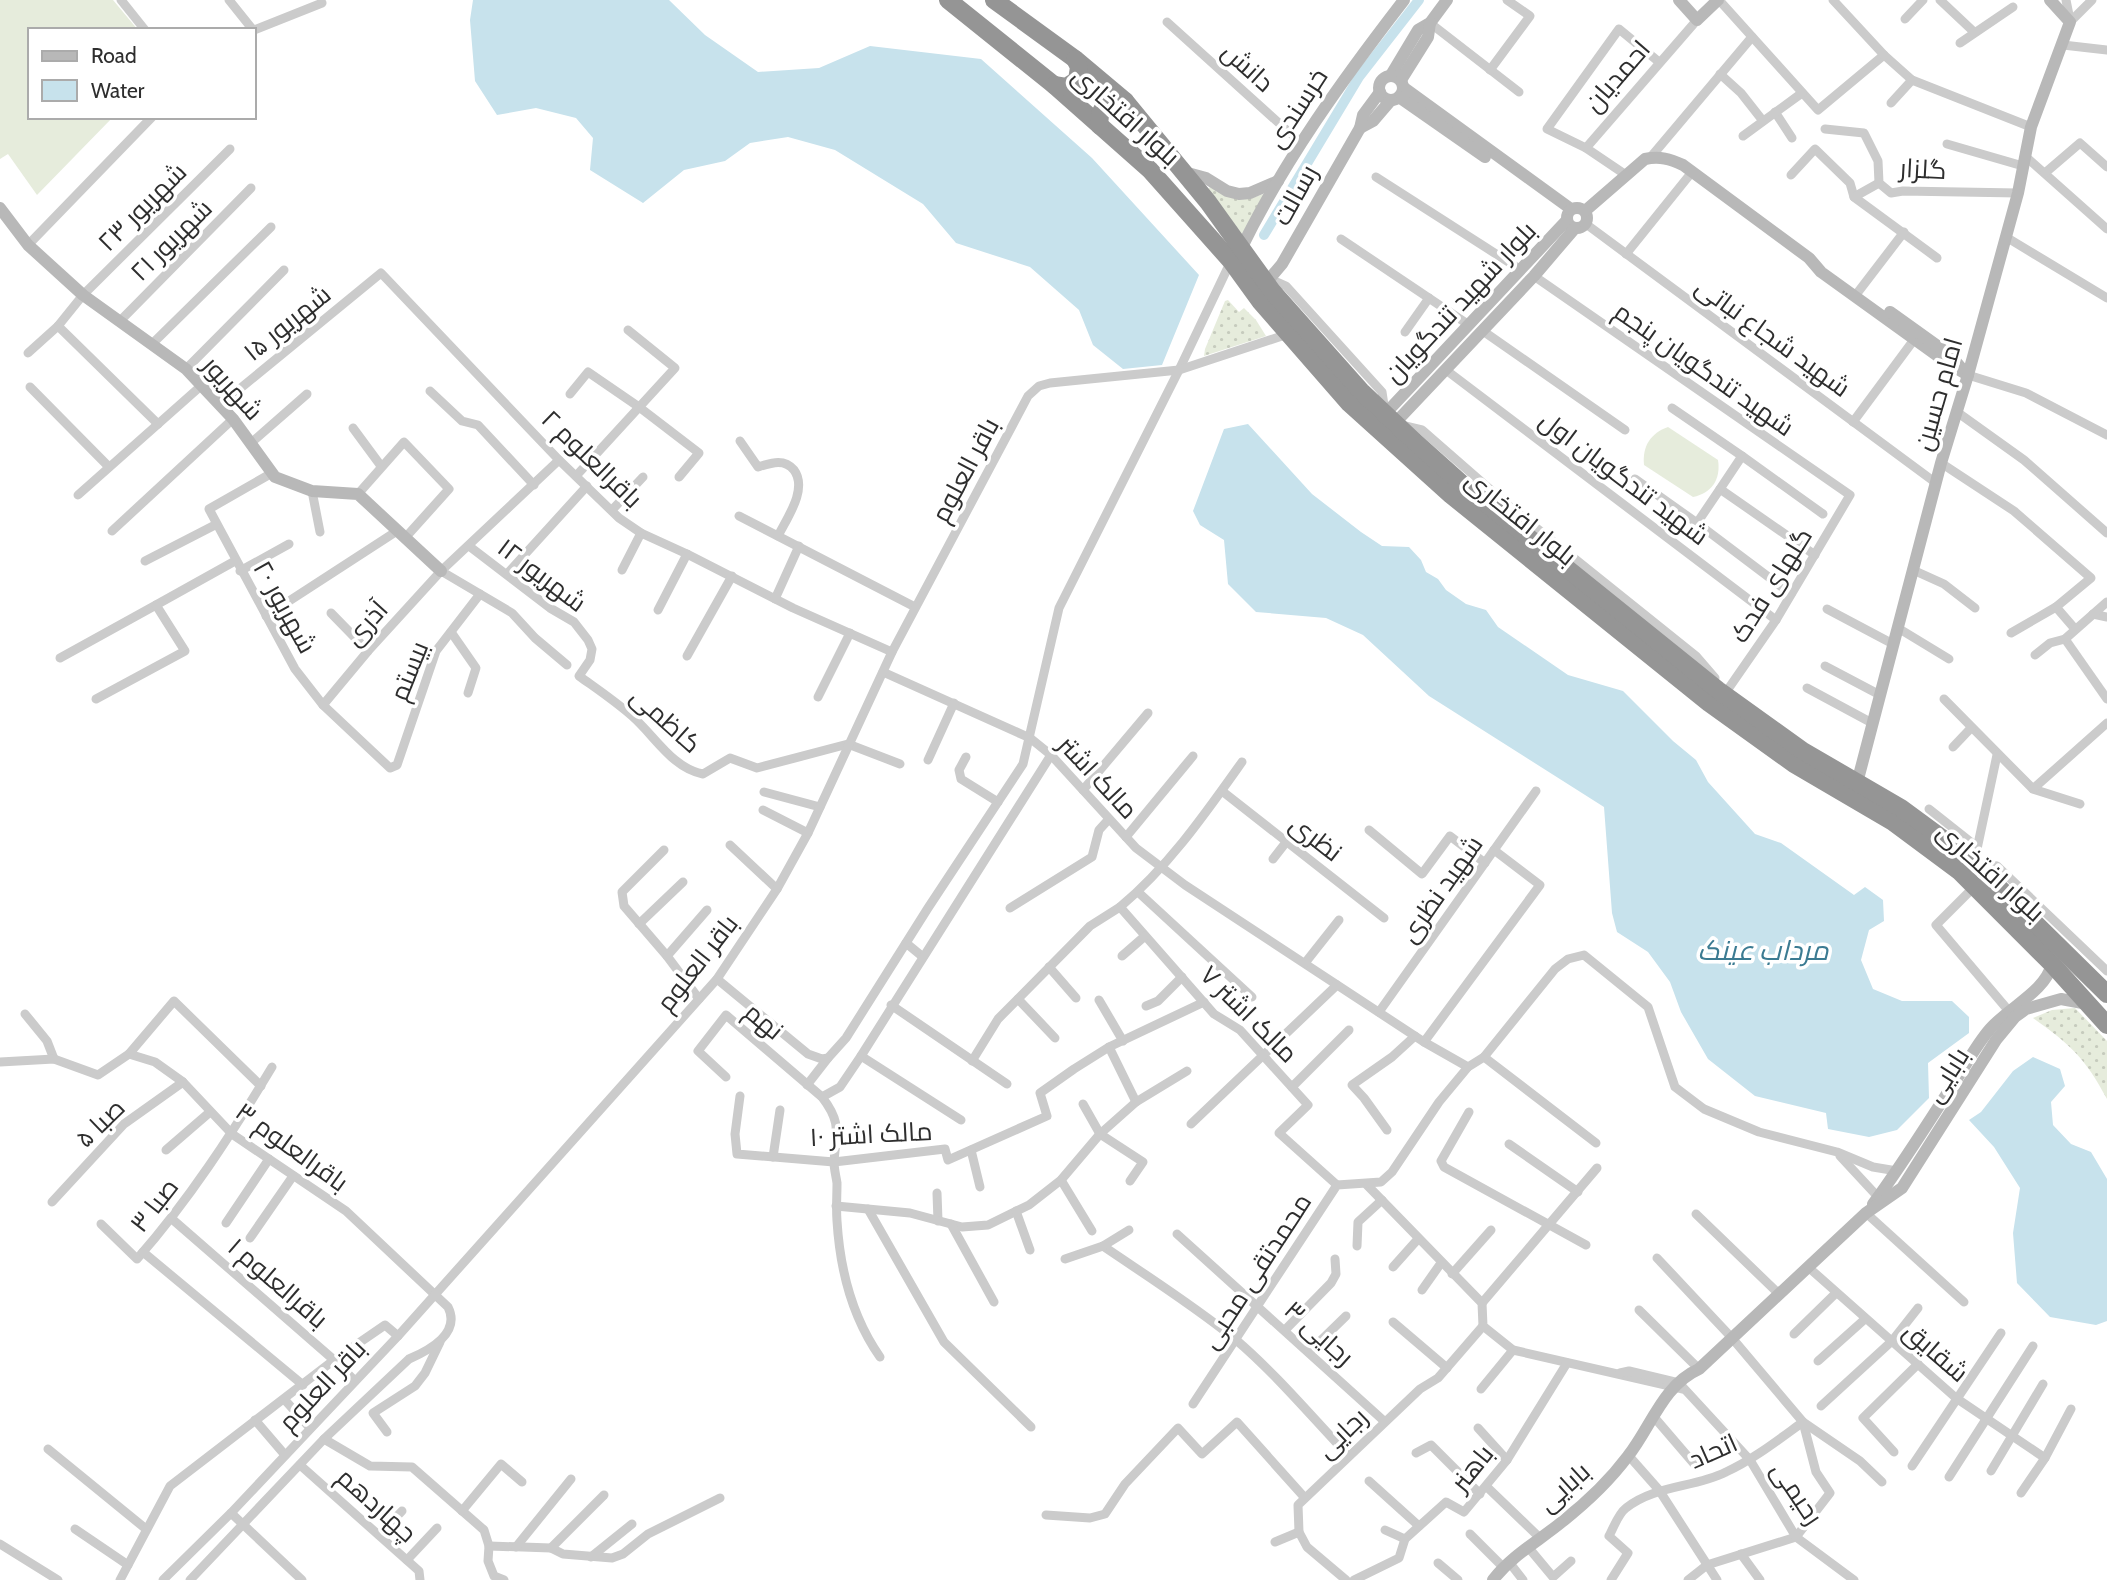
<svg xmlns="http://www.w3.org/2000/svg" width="2107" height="1580" font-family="Cabin,Cairo,sans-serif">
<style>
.grass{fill:url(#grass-dots)}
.pitch{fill:#e6ecdc}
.water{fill:#c7e2ec}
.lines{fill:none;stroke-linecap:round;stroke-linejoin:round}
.canal{stroke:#c7e2ec;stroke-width:10}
.street{stroke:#cbcbcb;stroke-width:9}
.secondary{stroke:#b8b8b8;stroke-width:12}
.highway{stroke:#959595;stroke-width:18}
.labels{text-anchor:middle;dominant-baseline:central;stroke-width:7;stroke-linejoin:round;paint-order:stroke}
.street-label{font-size:26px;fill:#2e2e2e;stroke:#fff}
.water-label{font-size:28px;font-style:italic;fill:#3b7b92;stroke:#fff}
</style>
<defs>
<pattern id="grass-dots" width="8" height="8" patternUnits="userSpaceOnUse" patternTransform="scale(1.75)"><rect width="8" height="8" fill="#e6ecdc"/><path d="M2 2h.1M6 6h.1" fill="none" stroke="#c6cbbd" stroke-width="1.8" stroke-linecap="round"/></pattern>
</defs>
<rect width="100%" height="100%" fill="#fff"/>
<g class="grass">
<path d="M1210 187C1231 196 1242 204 1263 194L1265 196 1242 234 1208 189Z"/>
<path d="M1228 300 1239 312 1244 308 1256 320 1266 336 1204 356 1205 349 1225 301Z"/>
<path d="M2075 1008 2107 1041V1099C2085 1058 2071 1045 2033 1018L2052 1010Z"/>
</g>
<g class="pitch">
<path d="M0 0H113L138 30H30V117H113L37 195 8 154 0 159Z"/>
<path d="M1668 427 1718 460C1721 479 1712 493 1693 497L1644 465C1642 446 1651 433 1668 427Z"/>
</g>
<g class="water">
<path d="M473 0H669L705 35 758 72 819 68 870 46 981 59 1092 158 1199 275 1162 365 1123 369 1093 345 1079 310 1030 267 956 243 923 204 835 150 788 137 750 143 725 161 684 170 643 203 590 170 593 138 576 118 536 108 497 115 475 81 470 20Z"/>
<path d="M1248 424 1312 494 1361 532 1382 546 1409 547 1421 560 1426 572 1438 579 1446 590 1466 604 1486 610 1498 627 1568 675 1623 691 1673 741 1696 760 1708 782 1755 834 1781 843 1854 895 1865 887 1883 900 1884 921 1869 930 1861 960 1873 989 1902 1001H1952L1969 1017V1033L1928 1063 1929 1098 1897 1130 1869 1137 1828 1129 1826 1113 1755 1096 1708 1059 1681 1012 1670 982 1648 952 1617 932 1612 913 1604 807 1429 696 1363 635 1326 618 1256 612 1228 584 1224 540 1200 525 1193 511 1224 429Z"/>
<path d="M2033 1057 2060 1069 2065 1086 2051 1102 2053 1125 2071 1144 2091 1152 2107 1179V1321L2096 1325 2050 1317 2017 1283 2013 1233 2020 1188 1994 1147 1969 1120 1981 1112 2013 1071Z"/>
</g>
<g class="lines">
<path class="canal" d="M1264 235 1359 77 1419 0"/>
<g class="street">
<path d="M121 0 145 30"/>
<path d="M229 0 253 30"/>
<path d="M1719 0 1818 110 1884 55"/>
<path d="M1833 0 1884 55 1912 80 2031 127"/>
<path d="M1940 0 1974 32"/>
<path d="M2066 0 2070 20"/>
<path d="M1905 19 1923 0"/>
<path d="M1167 22 1301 143"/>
<path d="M2070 22 2092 0"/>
<path d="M1430 23 1519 92"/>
<path d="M254 30 322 3"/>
<path d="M1960 43 2013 7"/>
<path d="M2063 45 2107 50"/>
<path d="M1490 70 1530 16 1507 0"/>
<path d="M1720 74 1741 93 1763 121"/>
<path d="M1891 103 1912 80"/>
<path d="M1775 112 1792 138"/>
<path d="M1825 129 1864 133 1878 161 1879 183 1891 193 1903 191 2018 193"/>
<path d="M1743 136 1802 93"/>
<path d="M1947 144 2023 166"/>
<path d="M1586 148 1547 129 1619 29 1659 62"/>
<path d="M2025 156 2107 229"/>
<path d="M1650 158 1752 37"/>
<path d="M2045 173 2080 143 2107 167"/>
<path d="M1626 175 1586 148 1697 20"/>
<path d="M1791 175 1815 149 1850 183 1854 197 1937 258"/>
<path d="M1376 177 1521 270"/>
<path d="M1854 197 1879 183"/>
<path d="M1586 224 1936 483"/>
<path d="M2006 237 2107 298"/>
<path d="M1341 239 1469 325"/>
<path d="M28 245 152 117"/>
<path d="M1626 254 1692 172"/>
<path d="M1534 276 1850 495 1776 620 1724 695"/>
<path d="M1266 283 1277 282 1286 286 1382 392 1385 412"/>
<path d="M1855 296 1904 232"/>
<path d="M120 321 251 188"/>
<path d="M58 326 158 424"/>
<path d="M1483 331 1625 430"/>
<path d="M1405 332 1429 298"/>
<path d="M152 344 271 227"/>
<path d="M28 353 58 326 83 295 230 149"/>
<path d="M186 369 284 270"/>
<path d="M1446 370 1776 620"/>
<path d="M1968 375 2026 393 2107 435"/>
<path d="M30 387 109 467"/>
<path d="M430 391 462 421 478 425 534 485"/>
<path d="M570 394 588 372 639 407 699 453 679 477"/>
<path d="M220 405 381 273 559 460 619 518 641 533 687 554 793 608 892 652"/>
<path d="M1672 408 1742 456"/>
<path d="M1957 412 2024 460 2107 533"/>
<path d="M1853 422 1916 337"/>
<path d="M1401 425 1422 430 1509 506 1696 656 1715 678"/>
<path d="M353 428 381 466"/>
<path d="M740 441 758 467C771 463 784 458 794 470 808 489 787 518 778 536"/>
<path d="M251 443 307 394"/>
<path d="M1941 463 2014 511 2091 578 2056 607 2011 633"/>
<path d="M272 473 209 509 295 669 323 705 390 768 397 765 436 651 480 594"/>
<path d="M576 476 675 368 628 330"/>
<path d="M1635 479 1697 523 1720 489 1815 555"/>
<path d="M1720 489 1742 456 1823 514"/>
<path d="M312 491 320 532"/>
<path d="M358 494 404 442 449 489 405 538"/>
<path d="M78 495 202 385"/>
<path d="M612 510 643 477"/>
<path d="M739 516 915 607"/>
<path d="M1697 523 1791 594"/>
<path d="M112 531 233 419"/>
<path d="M469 546 550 608 574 622 588 640 592 649 590 660 579 676C597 689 615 701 632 716 655 736 672 768 703 774L730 758 757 768 848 744 900 764"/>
<path d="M145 561 215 525"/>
<path d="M622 570 641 533"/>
<path d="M1913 570 1944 584 1975 608"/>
<path d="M240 571 289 544"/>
<path d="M441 571 512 613 535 638 567 665"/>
<path d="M507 574 587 486"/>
<path d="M775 599 799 546"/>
<path d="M2056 607 2075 629"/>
<path d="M1827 609 1893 644"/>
<path d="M658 610 687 554"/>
<path d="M331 613 368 651"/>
<path d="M2093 614 2107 617"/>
<path d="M266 616 397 531"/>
<path d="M1898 628 1949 659"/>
<path d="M451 632 476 668 468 693"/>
<path d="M2065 639 2107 699"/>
<path d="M2035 655 2050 643 2065 639 2107 602"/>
<path d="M687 656 732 576"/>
<path d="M60 658 156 605"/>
<path d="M1825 666 1880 695"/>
<path d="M883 672 1030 738 1051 755 1136 848 1185 885 1424 1042 1468 1067"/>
<path d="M1807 688 1872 723"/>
<path d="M818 697 850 633"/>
<path d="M96 699 185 651 156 605 235 561"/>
<path d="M1944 699 2033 789 2080 804"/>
<path d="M323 705 368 651 441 571 559 460"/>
<path d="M1953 747 1971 728"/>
<path d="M1997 755 1974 863 1997 866 2107 971"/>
<path d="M966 757 959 770 961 779 998 802"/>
<path d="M928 760 954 703"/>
<path d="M1242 762C1205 814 1169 866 1120 907L1214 1014 1240 1030 1308 1105 1279 1133 1337 1185"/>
<path d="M2033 789 2107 723"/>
<path d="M1083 790 1148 713"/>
<path d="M1222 791 1384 918"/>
<path d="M764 792 820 807"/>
<path d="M1929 809 1977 847"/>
<path d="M763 810 808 833"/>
<path d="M1369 830 1422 874 1450 836 1485 863"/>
<path d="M1126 837 1193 756"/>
<path d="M730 845 777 889"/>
<path d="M664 850 622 892 624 906 667 956 699 999"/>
<path d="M1273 859 1287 841"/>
<path d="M1975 886 1936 925 2008 1010"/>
<path d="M1138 892 1252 997"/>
<path d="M1010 908 1092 857 1099 830 1109 819"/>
<path d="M639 924 683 882"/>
<path d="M906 943 923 957"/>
<path d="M667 956 707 910"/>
<path d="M1122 956 1145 936"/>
<path d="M1305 963 1339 920"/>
<path d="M1049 967 1076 998"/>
<path d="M717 979 808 1054 822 1059 828 1058 846 1038 928 908 1023 764 1059 608 1179 370 1231 261"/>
<path d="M1018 999 1055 1038"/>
<path d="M1099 1000 1123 1041"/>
<path d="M891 1005 1007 1084"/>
<path d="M1146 1006 1158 1001 1182 977"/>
<path d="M1379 1012 1536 791"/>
<path d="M25 1014 47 1041 54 1059"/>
<path d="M1424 1042 1540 885 1494 850"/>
<path d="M1109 1047 1136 1102"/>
<path d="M129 1054 174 1001 261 1086"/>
<path d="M861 1056 961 1120"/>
<path d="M1484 1057 1596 1143"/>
<path d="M972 1061 998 1019 1090 926 1120 907"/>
<path d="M0 1062 54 1059 98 1075 129 1054 155 1062 183 1082 232 1134 346 1211 448 1307C461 1333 430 1350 409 1359L324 1439 190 1580"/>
<path d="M726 1077 698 1051 726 1015 822 1097C842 1123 836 1132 834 1162 834 1169 836 1176 837 1183 837 1196 836 1208 837 1221 840 1270 852 1317 880 1357"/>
<path d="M807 1085 828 1058"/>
<path d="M1292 1087 1349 1030"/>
<path d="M740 1096 735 1134 737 1154 834 1162 945 1149 948 1160 1047 1116 1040 1093 1074 1069 1109 1047 1204 1002"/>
<path d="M822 1097 840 1087 861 1056 1051 755"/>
<path d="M1083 1104 1100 1134 1143 1162 1130 1181"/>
<path d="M1469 1112 1441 1161 1444 1167 1586 1245"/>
<path d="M1191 1124 1337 985"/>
<path d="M1387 1130 1364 1098 1352 1085 1392 1057 1415 1036"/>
<path d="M1509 1144 1578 1192"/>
<path d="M166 1150 210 1112"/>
<path d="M971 1150 980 1187"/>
<path d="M1840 1156 1878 1197"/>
<path d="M773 1157 780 1110"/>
<path d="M1061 1180 1092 1231"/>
<path d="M1367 1185 1482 1303 1483 1326 1513 1350 1683 1389"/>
<path d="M937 1193 938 1221"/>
<path d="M52 1202 124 1124 183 1082"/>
<path d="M836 1206 910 1213 962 1227 988 1225 1029 1205 1061 1180 1100 1134 1136 1102 1187 1071"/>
<path d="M868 1209 944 1342 1031 1427"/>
<path d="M1016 1211 1030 1250"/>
<path d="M1866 1213 1964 1302"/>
<path d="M1696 1214 1779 1294"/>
<path d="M172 1219 334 1360 355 1381"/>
<path d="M226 1223 269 1159"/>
<path d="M101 1224 137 1259C189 1200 231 1135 272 1067"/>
<path d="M951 1224 994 1302"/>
<path d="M1177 1234 1384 1421"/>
<path d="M250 1238 293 1176"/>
<path d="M1103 1246C1147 1276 1193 1305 1235 1339 1276 1374 1311 1416 1348 1455"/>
<path d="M1357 1246 1358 1222 1382 1200"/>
<path d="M143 1252 303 1385"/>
<path d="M1657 1258 1732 1338 1803 1422 1816 1472 1830 1493 1796 1537 1707 1565 1688 1580"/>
<path d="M1065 1259 1103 1246 1129 1230"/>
<path d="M1393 1267 1418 1239"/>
<path d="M1808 1267 1956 1398 2045 1458"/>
<path d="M1452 1274 1491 1230"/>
<path d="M1422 1290 1441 1263"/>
<path d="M1482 1303 1597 1168"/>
<path d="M1639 1310 1699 1369"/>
<path d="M1393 1322 1447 1368"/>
<path d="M1285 1330 1331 1283 1336 1274 1335 1259"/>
<path d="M1794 1334 1836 1293"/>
<path d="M1309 1352 1346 1316"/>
<path d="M1818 1361 1865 1319"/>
<path d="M1620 1373 1629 1371 1679 1383 1750 1460 1796 1537 1854 1580"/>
<path d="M1481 1389 1513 1350"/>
<path d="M284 1399 310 1428"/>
<path d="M1193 1404 1337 1185 1381 1182 1392 1172 1439 1102 1468 1067 1484 1057 1555 969 1568 959 1584 955 1648 1007 1675 1087 1704 1109 1759 1132 1837 1152 1873 1167 1897 1171"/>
<path d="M1821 1406 1892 1341 1918 1308"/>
<path d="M1654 1417 1696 1466"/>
<path d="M255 1420 285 1455"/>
<path d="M1478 1428 1507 1460"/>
<path d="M387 1432 373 1413 415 1386 425 1373 440 1342"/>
<path d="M324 1439 370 1466 412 1467 484 1530 489 1546 488 1561 494 1576 504 1580"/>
<path d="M48 1449 146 1529"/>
<path d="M1894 1452 1863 1418 1918 1364"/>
<path d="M1416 1453 1431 1445 1480 1494"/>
<path d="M1629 1456 1659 1490 1717 1580"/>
<path d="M300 1465 419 1571 420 1580"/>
<path d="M1912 1466 2001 1333"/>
<path d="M1991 1471 2043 1384"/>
<path d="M1949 1477 2033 1346"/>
<path d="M1369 1481 1419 1526"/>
<path d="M1487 1487 1540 1538"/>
<path d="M2021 1493 2045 1458 2071 1409"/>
<path d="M462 1511 501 1464 522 1482"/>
<path d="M231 1513 302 1580"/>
<path d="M1046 1515 1090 1518 1105 1514 1125 1484 1178 1428 1202 1454 1237 1422 1305 1498"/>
<path d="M75 1529 128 1565"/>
<path d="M1385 1530 1405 1539"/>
<path d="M1470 1534 1503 1567"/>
<path d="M379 1535 402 1511"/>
<path d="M1275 1542 1299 1532"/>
<path d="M0 1544 58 1580"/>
<path d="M489 1546 551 1548 563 1554 612 1558 623 1554 648 1534 720 1498"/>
<path d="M516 1547 571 1479"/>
<path d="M1528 1547 1553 1577 1571 1561"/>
<path d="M551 1548 604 1495"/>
<path d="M1741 1554 1760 1580"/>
<path d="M591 1557 632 1524"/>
<path d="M407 1560 437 1528"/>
<path d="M1509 1562 1523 1580"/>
<path d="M1438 1563 1458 1580"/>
<path d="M120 1580 170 1486 334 1360 385 1325 398 1336"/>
<path d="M163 1580 231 1513 398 1336 717 979 777 889 808 833 892 652 1028 396 1039 386 1050 383 1179 370 1288 334"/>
<path d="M1346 1580 1307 1547 1299 1532 1298 1505 1420 1389 1438 1378 1483 1326"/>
<path d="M1354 1580 1399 1558 1405 1539 1446 1502 1464 1512 1507 1460 1567 1363"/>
<path d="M1611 1580 1628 1553 1609 1536C1614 1527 1618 1514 1626 1508 1655 1485 1694 1488 1726 1472 1754 1459 1778 1440 1803 1422L1860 1461 1882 1482"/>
</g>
<g class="secondary">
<path d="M1679 0 1697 20 1718 0"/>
<path d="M1391 75 1418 30 1430 23 1447 0"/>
<circle cx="1391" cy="88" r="12"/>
<path d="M1401 80 1428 37 1430 23"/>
<path d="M1403 87 1571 209"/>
<path d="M1399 97 1485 157"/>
<path d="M1360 128 1373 121 1391 100"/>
<path d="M1184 172 1206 178 1227 191 1239 194 1250 193 1278 181"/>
<circle cx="1577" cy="218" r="10"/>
<path d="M0 208 28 245 83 295 186 369 233 419 275 477 312 491 358 494 441 571"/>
<path d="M1585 211 1645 159C1660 156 1670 159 1683 165L1809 258 1821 272 1946 362 1968 375"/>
<path d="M1241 249C1285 159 1343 79 1404 0"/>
<path d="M1266 283 1282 264 1360 128 1363 115 1380 92"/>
<path d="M1890 312 1950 355 1961 368"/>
<path d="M1385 414 1567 220"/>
<path d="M1395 423 1534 276 1575 228"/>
<path d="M1857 783 1941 463 1968 375 2018 193 2031 127 2070 22 2050 0"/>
<path d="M1873 1204C1902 1165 1927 1124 1954 1083 1966 1065 1976 1045 1990 1029 2009 1007 2045 992 2052 964"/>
<path d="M1493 1580C1512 1555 1539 1541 1563 1521 1587 1502 1610 1480 1628 1456 1651 1427 1663 1385 1699 1369L1866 1213 1902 1188 1996 1040 2015 1017 2026 1009 2061 999 2088 1004"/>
</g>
<g class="highway">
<path d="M948 0 1054 85 1150 170 1231 261 1260 301 1349 403 1451 495 1709 703 1794 764 1893 822 1959 871 2052 964 2107 1025"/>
<path d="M994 0 1075 59 1125 101 1208 202 1272 291 1361 391 1414 441 1461 483 1718 690 1803 751 1901 808 1969 858 2107 994"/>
<path d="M1054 85 1066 87 1077 80 1079 67 1075 59"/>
<path d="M1100 126C1097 109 1108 98 1125 101"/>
</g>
</g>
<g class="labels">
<g class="street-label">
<text transform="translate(1248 67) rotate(42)">دانش</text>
<text transform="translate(1617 76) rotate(-49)">احمدیان</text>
<text transform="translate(1297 108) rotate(-57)">خرسندی</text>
<text transform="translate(1126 116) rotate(42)">بلوار افتخاری</text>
<text transform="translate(1923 169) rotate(3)">گلزار</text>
<text transform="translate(1295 195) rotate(-61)">رسالت</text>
<text transform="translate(142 207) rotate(-45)">شهریور ۲۳</text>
<text transform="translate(171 240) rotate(-45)">شهریور ۲۱</text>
<text transform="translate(1460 302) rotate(-47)">بلوار شهید تندگویان</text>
<text transform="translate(287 323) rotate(-39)">شهریور ۱۵</text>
<text transform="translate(1773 337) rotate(36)">شهید شجاع نباتی</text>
<text transform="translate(1704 369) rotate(35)">شهید تندگویان پنجم</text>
<text transform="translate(233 388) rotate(48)">شهریور</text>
<text transform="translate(1938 394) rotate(-74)">امام حسین</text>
<text transform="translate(592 459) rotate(44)">باقرالعلوم ۲</text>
<text transform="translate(965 470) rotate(-62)">باقر العلوم</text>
<text transform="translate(1624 478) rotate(37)">شهید تندگویان اول</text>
<text transform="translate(1521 518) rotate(39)">بلوار افتخاری</text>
<text transform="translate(542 575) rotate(37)">شهریور ۱۲</text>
<text transform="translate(1771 585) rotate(-58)">گلهای فدک</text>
<text transform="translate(285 607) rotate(61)">شهریور ۲۰</text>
<text transform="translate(366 623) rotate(-48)">آذری</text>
<text transform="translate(409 671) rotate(-68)">بیستم</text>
<text transform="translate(666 720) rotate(42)">کاظمی</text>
<text transform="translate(1098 777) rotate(47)">مالک اشتر</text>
<text transform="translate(1316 838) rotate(38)">نظری</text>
<text transform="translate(1991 872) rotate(42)">بلوار افتخاری</text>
<text transform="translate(1441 889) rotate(-55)">شهید نظری</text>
<text transform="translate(697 963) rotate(-52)">باقر العلوم</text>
<text transform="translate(1249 1014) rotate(45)">مالک اشتر ۷</text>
<text transform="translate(764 1021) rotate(40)">نهم</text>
<text transform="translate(1947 1075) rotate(-58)">بابایی</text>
<text transform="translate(100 1123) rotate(-44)">صبا ۵</text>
<text transform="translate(871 1134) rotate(-3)">مالک اشتر ۱۰</text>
<text transform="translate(292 1147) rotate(36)">باقرالعلوم ۳</text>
<text transform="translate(154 1205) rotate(-52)">صبا ۳</text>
<text transform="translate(1256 1271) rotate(-57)">محمدتقی محبی</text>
<text transform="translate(278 1283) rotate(41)">باقرالعلوم ۱</text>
<text transform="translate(1319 1333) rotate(42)">رجایی ۳</text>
<text transform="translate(1936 1352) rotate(41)">شقایق</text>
<text transform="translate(322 1385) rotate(-47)">باقر العلوم</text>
<text transform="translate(1342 1433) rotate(-44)">رجایی</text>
<text transform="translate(1713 1451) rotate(-24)">اتحاد</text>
<text transform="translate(1472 1468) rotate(-51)">باهنر</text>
<text transform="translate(1564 1487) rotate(-42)">بابایی</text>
<text transform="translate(1797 1493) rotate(56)">رحیمی</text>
<text transform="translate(377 1505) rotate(42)">چهاردهم</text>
</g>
<g class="water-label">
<text x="1763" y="950">مرداب عینک</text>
</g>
</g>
<rect x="28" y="28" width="228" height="91" fill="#ffffff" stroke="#ababab" stroke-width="2"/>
<rect x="42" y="51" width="35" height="10" fill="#b8b8b8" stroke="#ababab" stroke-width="2"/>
<text x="91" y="63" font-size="21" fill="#2e2e2e">Road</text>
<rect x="42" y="80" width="35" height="21" fill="#c7e2ec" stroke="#ababab" stroke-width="2"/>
<text x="91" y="98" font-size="21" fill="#2e2e2e">Water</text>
</svg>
